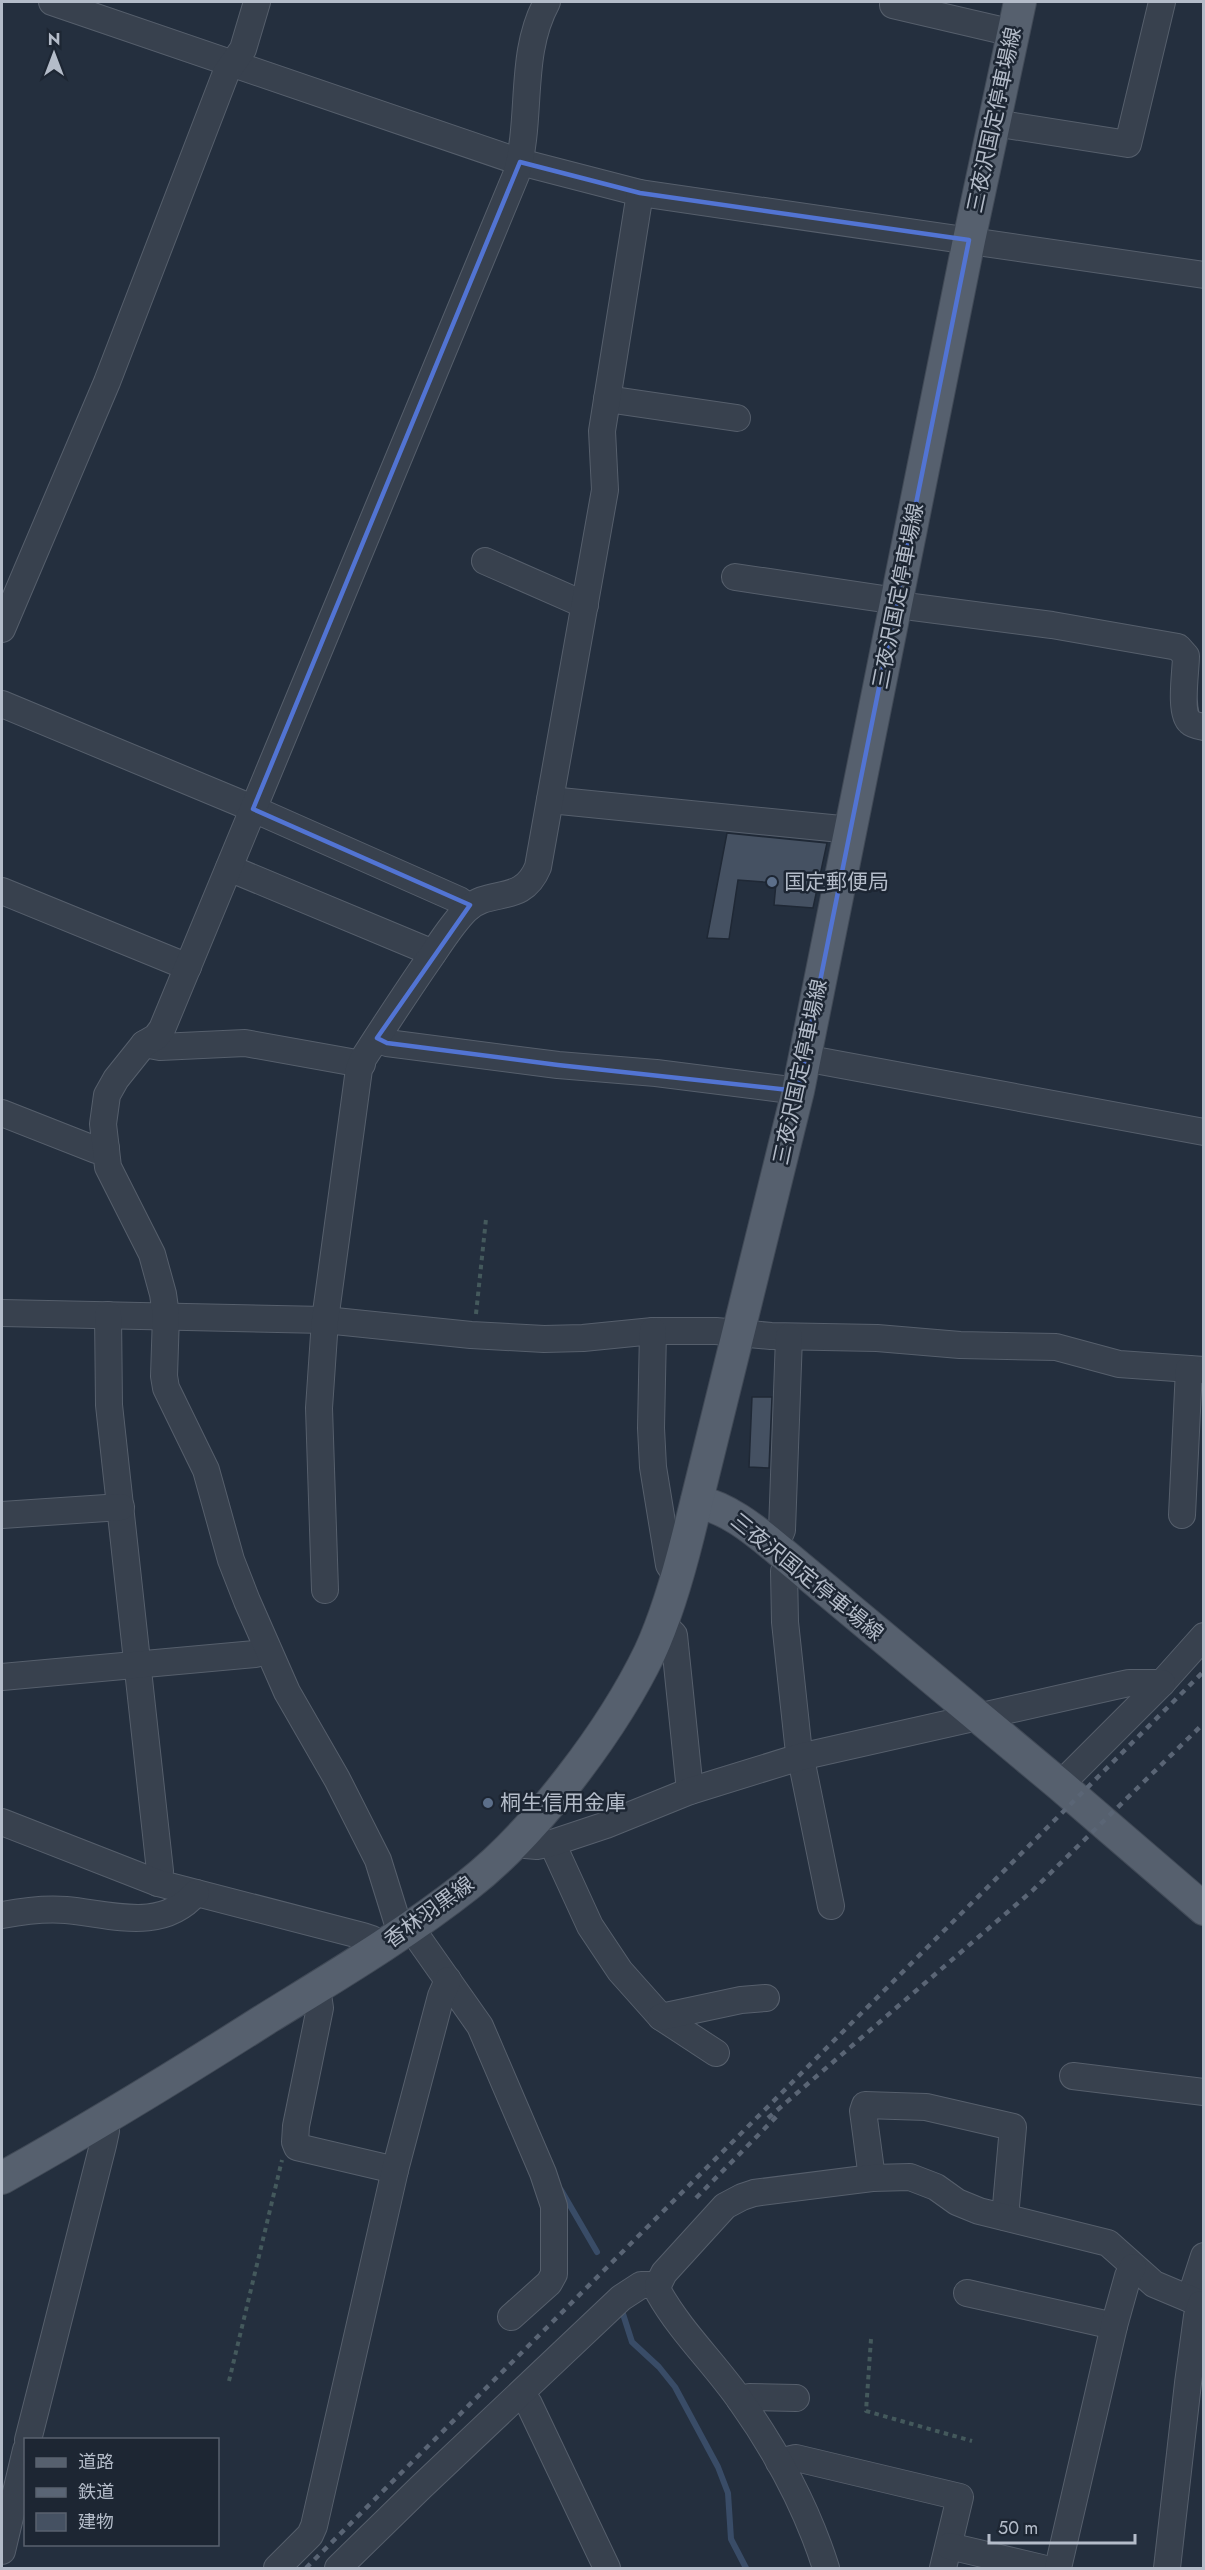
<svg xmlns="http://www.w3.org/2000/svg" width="1205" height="2570" font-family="Jost,'Noto Sans JP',sans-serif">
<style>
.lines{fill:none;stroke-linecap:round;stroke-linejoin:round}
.stream{stroke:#394c67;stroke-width:6}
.building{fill:#455162;stroke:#1f2835;stroke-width:1.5}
.minor-casing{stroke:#565f6c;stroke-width:28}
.major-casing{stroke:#414a57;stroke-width:34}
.path{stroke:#44595c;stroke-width:4;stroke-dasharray:4.5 4.5;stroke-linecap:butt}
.minor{stroke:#38414e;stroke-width:26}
.major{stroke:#56606e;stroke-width:32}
.rail{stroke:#5a6575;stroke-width:4.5;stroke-dasharray:6 6;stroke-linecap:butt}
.marked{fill:none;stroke:#5274d3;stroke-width:4.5;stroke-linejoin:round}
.service-dot{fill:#5c6f8a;stroke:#1d2633;stroke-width:2}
.labels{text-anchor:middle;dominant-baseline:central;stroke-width:5;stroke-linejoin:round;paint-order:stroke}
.street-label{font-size:21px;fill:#b4bcc9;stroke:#1d2633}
.poi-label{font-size:21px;fill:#b4bcc9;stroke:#1d2633;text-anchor:start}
</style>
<rect width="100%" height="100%" fill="#242f3e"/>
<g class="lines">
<g class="stream">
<path d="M561 2190 597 2252"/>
<path d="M623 2314 632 2342 659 2367 675 2387 718 2467 728 2493 731 2539 746 2568"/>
</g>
</g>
<g class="building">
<path d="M727 833 827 843 813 908 774 905 776 883 738 880 729 939 707 938Z"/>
<path d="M752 1397H772L769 1468 749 1467Z"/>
</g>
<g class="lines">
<g class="minor-casing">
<g id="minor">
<path d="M52 2 520 162 640 193 1204 275"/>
<path d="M893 5 1013 33"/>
<path d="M994 123 1128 144 1162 2"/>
<path d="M607 399 737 418"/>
<path d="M485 561 585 605"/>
<path d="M735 577 897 601 913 607 1052 625 1178 647 1186 656C1186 670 1179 713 1190 722 1193 725 1199 726 1204 727"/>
<path d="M2 629 107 382 226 73 243 49 257 2"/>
<path d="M2 704 240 803 459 900 469 907"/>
<path d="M550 800 851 830"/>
<path d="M229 868 433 953"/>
<path d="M2 891 188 967"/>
<path d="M377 1038 387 1043 558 1065 656 1073 798 1091"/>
<path d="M144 1044 160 1047 245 1043 362 1064"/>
<path d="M804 1058 1204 1132"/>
<path d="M2 1113 96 1150 106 1148"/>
<path d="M2 1313 325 1320 471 1335 544 1339 583 1338 653 1331H716L771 1336 877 1338 960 1345 1056 1347 1119 1364 1204 1370"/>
<path d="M108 1315 109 1405 160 1871 158 1883"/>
<path d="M653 1331 651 1428 653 1467 669 1565 678 1577"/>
<path d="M2 1515 121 1507"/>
<path d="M1182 1515 1189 1369"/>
<path d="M775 1547 782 1530 789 1337"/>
<path d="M791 1559 784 1571 785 1622 798 1744 831 1906"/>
<path d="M325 1590 319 1408 325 1320 359 1069 363 1059C385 1025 407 991 430 958 441 942 452 924 466 910 490 887 522 906 538 867L605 490 602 431 640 193"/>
<path d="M662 1623 674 1635 690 1791"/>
<path d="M2 1677 255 1654 268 1650"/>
<path d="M1060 1785 1162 1683 1204 1636"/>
<path d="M2 1822 158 1883 363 1936 372 1939 381 1947"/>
<path d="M552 1843 590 1926 620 1971 661 2017 716 2053"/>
<path d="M514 1844 537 1846 552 1843 606 1825 690 1791 800 1757 1115 1686 1129 1683H1162"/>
<path d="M2 1915C23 1911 44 1908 66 1910 111 1914 161 1933 196 1893"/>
<path d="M411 1928 480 2026 543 2173 554 2206V2274L549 2283 511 2317"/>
<path d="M401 1934 378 1860 337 1779 287 1692 247 1601 231 1560 206 1470 166 1388 164 1376 166 1315 163 1294 152 1254 108 1167 103 1124 107 1095 116 1079 144 1044 156 1037 162 1029 516 175C533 118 518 55 547 2"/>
<path d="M317 1988 320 2008 296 2126 295 2142 297 2147 395 2170"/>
<path d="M661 2017 741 2000 766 1998"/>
<path d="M1073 2076 1204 2092"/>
<path d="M872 2178 863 2111 865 2105 926 2107 1013 2127 1005 2217"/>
<path d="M967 2293 1114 2326"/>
<path d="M1190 2299 1204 2256"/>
<path d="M521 2393 529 2404 607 2568"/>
<path d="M740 2400 749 2397 796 2398"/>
<path d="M28 2440 103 2145 106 2131 103 2121"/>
<path d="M779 2462 796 2458 960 2497 943 2568"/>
<path d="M949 2546 1042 2568"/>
<path d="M2 2551 26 2450"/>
<path d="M277 2568 310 2535 314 2526 395 2170 441 1996 448 1980"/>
<path d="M338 2568 421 2487 621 2298 641 2285H658"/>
<path d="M826 2568C807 2508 777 2452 740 2400 715 2364 681 2332 659 2293L658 2285 664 2273 725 2206 742 2197 754 2193 872 2178 910 2177 936 2187 957 2202 979 2211 1108 2243 1154 2284 1204 2305"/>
<path d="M1058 2568 1114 2326 1128 2276 1133 2267"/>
<path d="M1167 2568 1188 2383 1197 2316 1201 2304"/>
</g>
</g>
<g class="major-casing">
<g id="major">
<path d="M697 1501C728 1509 751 1527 775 1547L1060 1785 1204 1909"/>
<path d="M2 2178C93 2127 181 2073 269 2017 337 1975 406 1934 468 1885 536 1832 613 1729 650 1652 667 1615 678 1576 688 1536L798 1091 969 240 1020 2"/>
</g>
</g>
<g class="path">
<path d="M476 1314 486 1219"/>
<path d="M871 2339 866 2411 972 2441"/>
<path d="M229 2381 282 2160"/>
</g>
<use href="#minor" class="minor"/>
<use href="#major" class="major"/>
<g class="rail">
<path d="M768 2118 1032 1891 1204 1723"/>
<path d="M696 2198 779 2114"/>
<path d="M306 2568 1204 1671"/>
</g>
</g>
<path class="marked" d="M520 162 640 193 969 240 798 1091 558 1065 387 1043 377 1038 470 905 253 809Z"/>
<g class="service-dot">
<circle cx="772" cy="882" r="6"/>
<circle cx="488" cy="1803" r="6"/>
</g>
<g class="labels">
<g class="street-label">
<text transform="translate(994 120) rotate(-78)">三夜沢国定停車場線</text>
<text transform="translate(898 596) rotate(-79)">三夜沢国定停車場線</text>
<text transform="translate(800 1072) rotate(-78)">三夜沢国定停車場線</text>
<text transform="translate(807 1577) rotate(39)">三夜沢国定停車場線</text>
<text transform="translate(429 1912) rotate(-36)">香林羽黒線</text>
</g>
<g class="poi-label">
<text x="784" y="882">国定郵便局</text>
<text x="500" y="1803">桐生信用金庫</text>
</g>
</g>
<rect width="1205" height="2570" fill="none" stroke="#b4bcc9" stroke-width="6"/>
<rect x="24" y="2438" width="195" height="108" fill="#1d2633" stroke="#59626f" stroke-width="1.5"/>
<rect x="36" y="2458" width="30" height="9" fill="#56606e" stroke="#59626f" stroke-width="1.5"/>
<text x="78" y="2468" font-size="18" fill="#b4bcc9">道路</text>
<rect x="36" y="2488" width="30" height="9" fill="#5a6575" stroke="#59626f" stroke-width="1.5"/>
<text x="78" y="2498" font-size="18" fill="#b4bcc9">鉄道</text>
<rect x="36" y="2513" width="30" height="18" fill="#455162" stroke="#59626f" stroke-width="1.5"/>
<text x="78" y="2528" font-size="18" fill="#b4bcc9">建物</text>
<g transform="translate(54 54)" stroke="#1d2633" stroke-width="4.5" paint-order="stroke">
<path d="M0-4.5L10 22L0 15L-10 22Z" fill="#b4bcc9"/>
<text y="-9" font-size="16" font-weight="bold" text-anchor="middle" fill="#b4bcc9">N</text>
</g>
<path d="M989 2534v9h146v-9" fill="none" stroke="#b4bcc9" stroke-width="3"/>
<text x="998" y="2534" font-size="18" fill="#b4bcc9" stroke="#1d2633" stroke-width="4.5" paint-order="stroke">50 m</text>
</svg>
